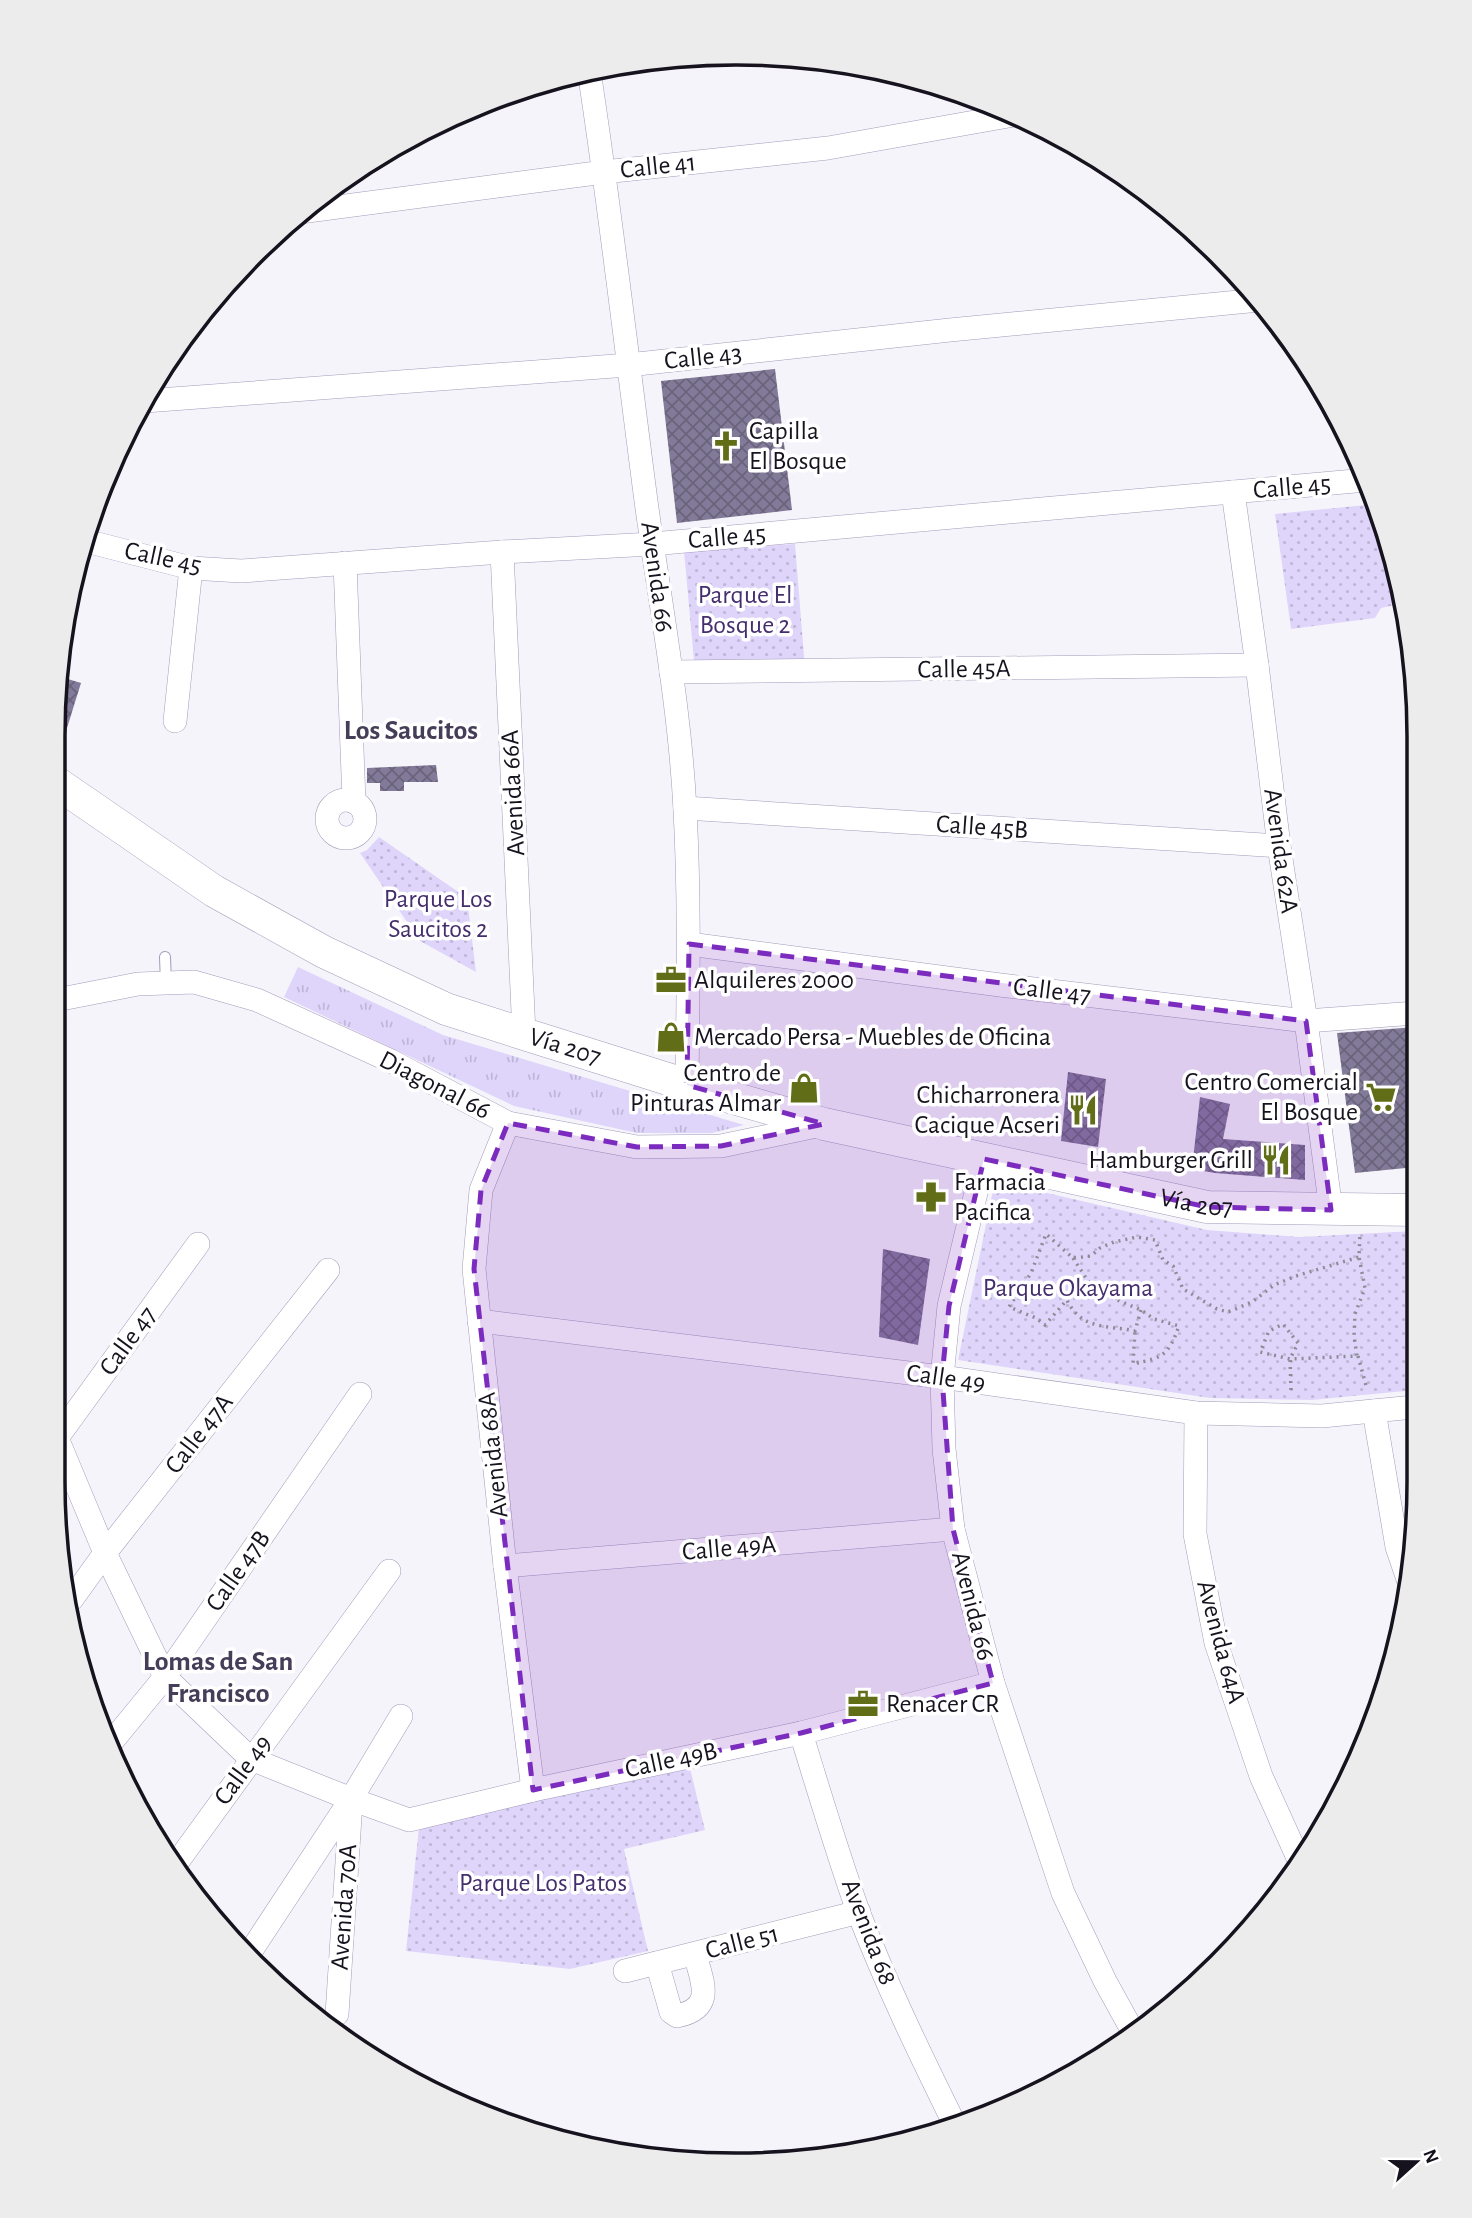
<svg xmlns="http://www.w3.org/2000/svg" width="1472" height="2218" font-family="'Alegreya Sans',sans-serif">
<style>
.grass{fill:url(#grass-tufts)}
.park{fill:url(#park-dots)}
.building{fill:url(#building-cross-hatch)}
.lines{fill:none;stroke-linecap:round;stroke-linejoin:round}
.service-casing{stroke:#a39bba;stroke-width:12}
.minor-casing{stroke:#a39bba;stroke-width:24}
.secondary-casing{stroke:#a39bba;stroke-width:33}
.path{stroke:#8d8b94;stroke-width:3.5;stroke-dasharray:2 5;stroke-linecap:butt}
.service{stroke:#fff;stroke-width:10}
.minor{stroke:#fff;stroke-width:23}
.secondary{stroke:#fff;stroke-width:32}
.marked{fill:#7b2cbf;fill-opacity:0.2;stroke:#7b2cbf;stroke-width:5;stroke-dasharray:14 9;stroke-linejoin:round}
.labels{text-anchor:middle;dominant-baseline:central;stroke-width:7;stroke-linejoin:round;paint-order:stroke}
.street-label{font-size:26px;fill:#16131e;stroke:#fff}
.poi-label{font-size:26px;fill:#16131e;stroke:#fff;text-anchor:start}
.park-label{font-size:26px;fill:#452e6d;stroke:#fff}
.neighbourhood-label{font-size:28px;font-weight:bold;fill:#463e59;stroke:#fff}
.rim{fill:none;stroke:#16131e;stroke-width:3.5}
</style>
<defs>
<pattern id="grass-tufts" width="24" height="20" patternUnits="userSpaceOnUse" patternTransform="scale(1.75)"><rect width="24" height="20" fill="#dfd5fb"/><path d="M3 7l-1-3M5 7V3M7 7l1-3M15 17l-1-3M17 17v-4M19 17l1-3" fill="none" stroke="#bfb6d7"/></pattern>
<pattern id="park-dots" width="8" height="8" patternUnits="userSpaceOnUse" patternTransform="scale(1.75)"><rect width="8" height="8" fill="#dfd5fb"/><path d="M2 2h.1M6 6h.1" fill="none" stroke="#bfb6d7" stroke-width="1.8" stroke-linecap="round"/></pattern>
<pattern id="building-cross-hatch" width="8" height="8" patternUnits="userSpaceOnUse" patternTransform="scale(1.75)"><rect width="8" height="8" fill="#827a98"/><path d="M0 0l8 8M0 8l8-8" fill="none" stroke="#69637b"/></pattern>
</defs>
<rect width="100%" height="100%" fill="#f6f4fb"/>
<path class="grass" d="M298 967 443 1035 744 1125 712 1133H637L514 1106 284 997Z"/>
<g class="park">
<path d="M1376 504 1396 559 1404 603 1381 608 1375 618 1291 629 1275 514Z"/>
<path d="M795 544 805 669 695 672 684 551Z"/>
<path d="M379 837 467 898 476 972 420 941 360 853 367 850Z"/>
<path d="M995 1181 1207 1230 1299 1237 1415 1231V1390L1312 1400 1210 1398 958 1360Z"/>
<path d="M689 1764 705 1830 624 1849 648 1951 570 1969 406 1951 419 1827Z"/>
</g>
<g class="building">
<path d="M775 369 792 510 677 523 661 381Z"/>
<path d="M58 676 81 683 62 744 58 743Z"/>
<path d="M436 765 438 782H404V791H380V783H367V768Z"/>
<path d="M1416 1027V1167L1355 1173 1337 1033Z"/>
<path d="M1068 1072 1106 1079 1098 1147 1061 1141Z"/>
<path d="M1200 1097 1230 1104 1223 1139 1305 1145V1180L1215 1173 1192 1169Z"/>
<path d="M883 1249 930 1259 918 1345 879 1337Z"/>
</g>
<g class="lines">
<g class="service-casing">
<path id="service" d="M165 957 166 983"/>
</g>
<g class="minor-casing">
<g id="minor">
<path d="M589 71C611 214 627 357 646 501 660 603 680 708 685 810 690 902 688 994 687 1085"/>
<path d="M300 212 604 172 828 148 1014 115"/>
<path d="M145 401 628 365 950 330 1259 300"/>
<path d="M1233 492 1257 665 1279 846 1306 1021 1331 1210"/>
<path d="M90 542 191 568 241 571 502 552 652 544 1366 480"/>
<path d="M502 552 524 1034"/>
<path d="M345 563 354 802"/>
<path d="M671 672 1257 665"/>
<path d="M175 721 191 568"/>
<circle cx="346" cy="819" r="19"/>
<path d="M685 808 1279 846"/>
<path d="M689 944 1000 985 1306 1021 1416 1013"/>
<path d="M56 1000 138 984 194 982 257 1000 391 1061 508 1123 637 1147 721 1146 821 1125"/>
<path d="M508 1123 481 1190 474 1269 505 1566 533 1790"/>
<path d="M984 1159 949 1306 942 1377 944 1449 953 1529 993 1683 1063 1893 1105 1981 1132 2030"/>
<path d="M198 1244 57 1438 105 1553 165 1677 251 1759 351 1799 409 1820 533 1790 801 1733 993 1683"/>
<path d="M479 1321 942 1377 1196 1413 1322 1416 1414 1407"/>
<path d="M1374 1411 1397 1547 1410 1585"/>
<path d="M1196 1413 1195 1534 1216 1643 1261 1776 1299 1860"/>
<path d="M505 1566 953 1529"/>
<path d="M72 1599 105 1553 328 1270"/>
<path d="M801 1733C819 1792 837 1852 858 1911 886 1984 920 2054 955 2125"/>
<path d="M110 1744 165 1677 360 1394"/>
<path d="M173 1868 389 1571"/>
<path d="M251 1951 351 1799 401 1716"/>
<path d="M657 1963 671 2012 677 2016C716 2008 702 1982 695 1954"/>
<path d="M625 1971 859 1912"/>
<path d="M337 2014 351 1802"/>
</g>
</g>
<g class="secondary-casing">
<g id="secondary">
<path id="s1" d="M57 783 214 891 324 952 446 1009 524 1034 687 1085 824 1124 1207 1207 1415 1210"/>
</g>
</g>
<g class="path">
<path d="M1073 1258 1088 1281 1106 1295 1141 1310 1154 1319 1179 1326C1168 1356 1164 1357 1133 1364L1135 1331"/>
<path d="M1141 1310 1135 1331C1107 1325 1081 1330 1067 1300L1045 1325 1036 1318 1009 1307 1031 1273 1046 1234 1073 1258 1091 1256 1100 1248 1114 1242 1137 1237 1155 1240 1163 1260 1173 1266 1183 1289 1217 1309 1228 1312 1252 1302 1274 1285 1296 1276 1359 1257"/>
<path d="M1358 1356 1367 1389"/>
<path d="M1291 1390 1290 1359 1298 1343 1283 1324 1269 1331 1260 1352 1290 1359 1357 1356 1354 1336 1355 1314 1365 1288 1359 1257 1360 1234"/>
</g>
<use href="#service" class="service"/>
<use href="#minor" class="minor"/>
<use href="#secondary" class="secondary"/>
</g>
<path class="marked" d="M689 944 1306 1021 1331 1210 1207 1207 984 1159 949 1306 942 1377 953 1529 993 1683 801 1733 533 1790 474 1269 481 1190 508 1123 637 1147 721 1146 824 1124 687 1085Z"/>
<defs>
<g id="church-bare" transform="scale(2.415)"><path d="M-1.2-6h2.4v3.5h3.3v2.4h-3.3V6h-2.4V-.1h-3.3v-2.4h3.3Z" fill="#626e17" stroke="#fff" stroke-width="2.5" paint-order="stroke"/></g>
<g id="office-bare" transform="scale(2.415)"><path d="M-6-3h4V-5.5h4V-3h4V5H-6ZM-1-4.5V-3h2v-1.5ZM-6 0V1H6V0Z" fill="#626e17" stroke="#fff" stroke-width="2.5" paint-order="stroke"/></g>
<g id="shop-bare" transform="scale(2.415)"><path d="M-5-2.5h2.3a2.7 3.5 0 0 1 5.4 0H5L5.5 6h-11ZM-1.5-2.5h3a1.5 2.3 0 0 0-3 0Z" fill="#626e17" stroke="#fff" stroke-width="2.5" paint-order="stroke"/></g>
<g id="supermarket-bare" transform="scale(2.415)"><path d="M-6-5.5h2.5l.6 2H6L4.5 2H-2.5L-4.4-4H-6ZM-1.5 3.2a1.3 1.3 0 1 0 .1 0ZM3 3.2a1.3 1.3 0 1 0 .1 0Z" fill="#626e17" stroke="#fff" stroke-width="2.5" paint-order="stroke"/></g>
<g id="restaurant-bare" transform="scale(2.415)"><path d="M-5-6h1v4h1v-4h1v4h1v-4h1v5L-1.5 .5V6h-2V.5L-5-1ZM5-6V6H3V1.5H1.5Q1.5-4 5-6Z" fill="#626e17" stroke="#fff" stroke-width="2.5" paint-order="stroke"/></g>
<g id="pharmacy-bare" transform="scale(2.415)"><path d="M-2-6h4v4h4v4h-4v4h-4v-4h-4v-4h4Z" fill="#626e17" stroke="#fff" stroke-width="2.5" paint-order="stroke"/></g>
</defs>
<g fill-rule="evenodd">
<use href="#church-bare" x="726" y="446"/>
<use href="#office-bare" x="671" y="980"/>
<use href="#shop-bare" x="671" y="1037"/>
<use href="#shop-bare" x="804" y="1088"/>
<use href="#supermarket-bare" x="1381" y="1097"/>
<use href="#restaurant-bare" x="1083" y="1110"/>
<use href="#restaurant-bare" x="1276" y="1160"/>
<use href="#pharmacy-bare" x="931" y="1197"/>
<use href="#office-bare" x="863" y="1704"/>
</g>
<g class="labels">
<g class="street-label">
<text transform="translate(658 166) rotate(-6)">Calle 41</text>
<text transform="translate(703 357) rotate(-6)">Calle 43</text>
<text transform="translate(1292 487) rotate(-5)">Calle 45</text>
<text transform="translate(727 537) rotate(-5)">Calle 45</text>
<text transform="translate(163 558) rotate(12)">Calle 45</text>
<text transform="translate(657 577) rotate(82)">Avenida 66</text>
<text transform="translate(964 669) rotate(-1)">Calle 45A</text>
<text transform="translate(513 793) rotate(-93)">Avenida 66A</text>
<text transform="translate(982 827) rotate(4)">Calle 45B</text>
<text transform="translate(1281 851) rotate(82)">Avenida 62A</text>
<text transform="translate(1052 991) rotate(7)">Calle 47</text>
<text stroke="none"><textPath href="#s1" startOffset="576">Vía 207</textPath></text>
<text transform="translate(435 1085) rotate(27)">Diagonal 66</text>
<text stroke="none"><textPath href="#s1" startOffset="1227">Vía 207</textPath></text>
<text transform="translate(128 1341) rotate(-54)">Calle 47</text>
<text transform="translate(946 1378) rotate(8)">Calle 49</text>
<text transform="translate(199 1434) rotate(-52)">Calle 47A</text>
<text transform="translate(493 1455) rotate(-96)">Avenida 68A</text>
<text transform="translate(729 1548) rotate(-5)">Calle 49A</text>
<text transform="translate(238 1571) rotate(-55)">Calle 47B</text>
<text transform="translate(973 1606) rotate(76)">Avenida 66</text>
<text transform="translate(1221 1642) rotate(75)">Avenida 64A</text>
<text transform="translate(671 1760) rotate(-12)">Calle 49B</text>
<text transform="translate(243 1770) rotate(-54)">Calle 49</text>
<text transform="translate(344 1907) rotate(-86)">Avenida 70A</text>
<text transform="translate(869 1932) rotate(69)">Avenida 68</text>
<text transform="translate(742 1942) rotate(-14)">Calle 51</text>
</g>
<g class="poi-label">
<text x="749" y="431">Capilla<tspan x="749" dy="30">El Bosque</tspan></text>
<text x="694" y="980">Alquileres 2000</text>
<text x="694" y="1037">Mercado Persa - Muebles de Oficina</text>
<text x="781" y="1073" text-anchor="end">Centro de<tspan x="781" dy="30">Pinturas Almar</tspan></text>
<text x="1358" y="1082" text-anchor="end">Centro Comercial<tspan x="1358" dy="30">El Bosque</tspan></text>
<text x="1060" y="1095" text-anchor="end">Chicharronera<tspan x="1060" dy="30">Cacique Acseri</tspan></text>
<text x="1253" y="1160" text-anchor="end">Hamburger Grill</text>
<text x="954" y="1182">Farmacia<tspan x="954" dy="30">Pacifica</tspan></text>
<text x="886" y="1704">Renacer CR</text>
</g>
<g class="park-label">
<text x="745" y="595">Parque El<tspan x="745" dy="30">Bosque 2</tspan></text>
<text x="438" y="899">Parque Los<tspan x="438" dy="30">Saucitos 2</tspan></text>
<text x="1068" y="1288">Parque Okayama</text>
<text x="543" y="1883">Parque Los Patos</text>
</g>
<g class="neighbourhood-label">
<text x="411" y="731">Los Saucitos</text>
<text x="218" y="1662">Lomas de San<tspan x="218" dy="32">Francisco</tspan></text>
</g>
</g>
<path d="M0 0H1472V2218H0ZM736 65H736A671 671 0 0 1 1407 736V1482A671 671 0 0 1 736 2153H736A671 671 0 0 1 65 1482V736A671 671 0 0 1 736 65Z" fill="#ececed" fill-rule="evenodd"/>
<path class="rim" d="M736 65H736A671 671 0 0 1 1407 736V1482A671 671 0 0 1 736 2153H736A671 671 0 0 1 65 1482V736A671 671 0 0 1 736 65Z"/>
<g transform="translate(1416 2162) rotate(69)" stroke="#ffffff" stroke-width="5" paint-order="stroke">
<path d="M0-5L12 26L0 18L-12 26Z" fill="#16131e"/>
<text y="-10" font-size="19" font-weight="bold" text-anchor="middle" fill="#16131e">N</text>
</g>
</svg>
